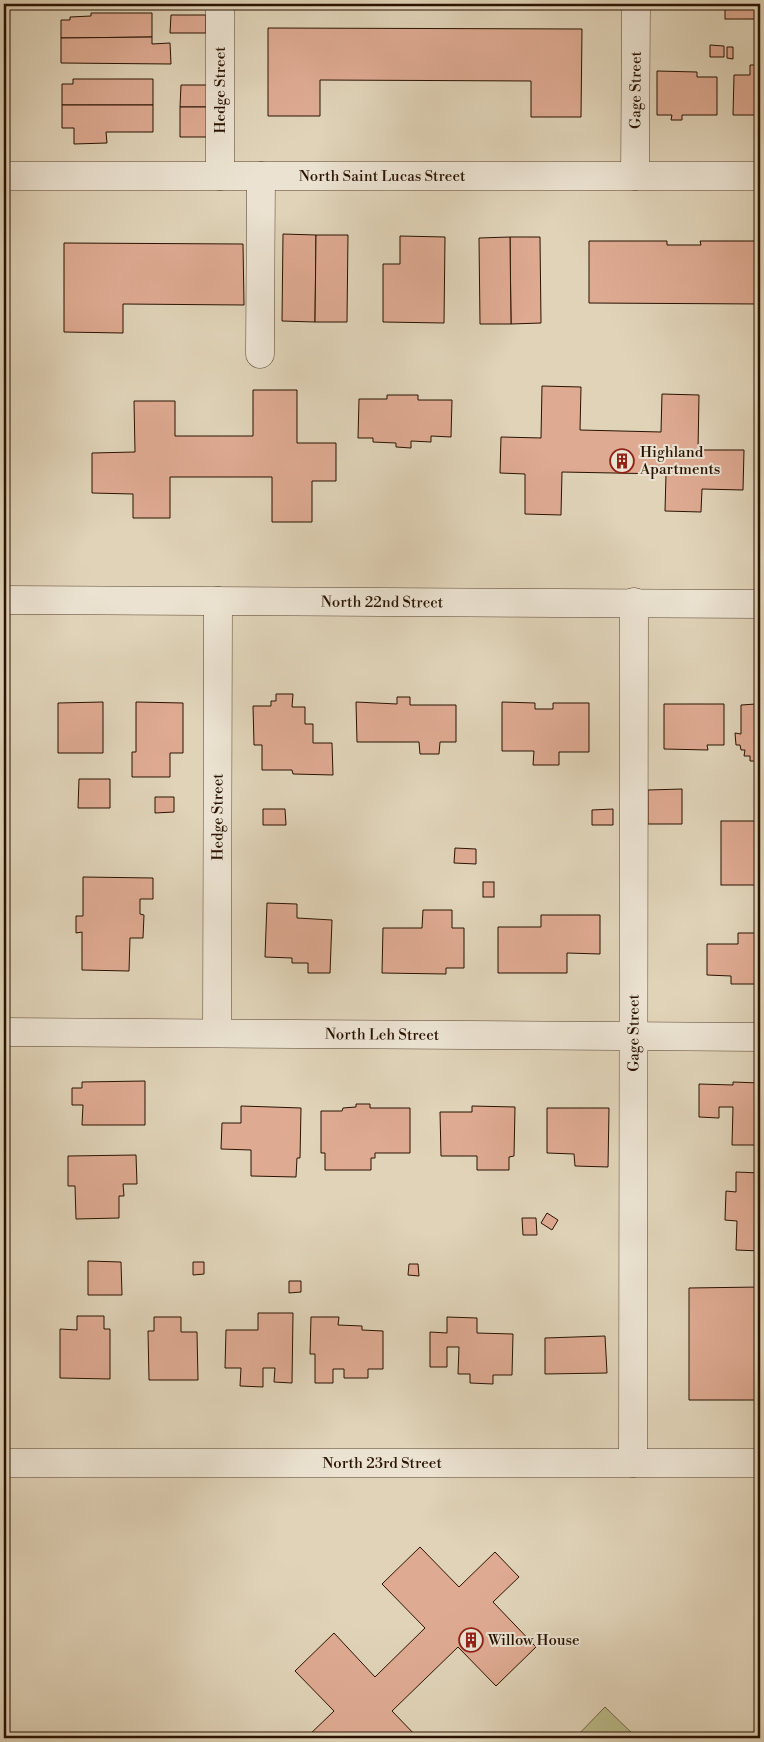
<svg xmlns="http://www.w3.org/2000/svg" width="764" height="1742" font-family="'Libre Bodoni',serif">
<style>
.green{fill:#baba89;stroke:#726645}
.building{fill:#deaa92;stroke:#291301}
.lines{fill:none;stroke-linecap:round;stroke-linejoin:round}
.minor-casing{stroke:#57432f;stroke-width:29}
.minor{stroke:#ebe2d1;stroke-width:28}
.labels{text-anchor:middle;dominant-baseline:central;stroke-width:4;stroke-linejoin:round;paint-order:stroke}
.street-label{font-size:15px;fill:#291301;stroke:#ebe2d1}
.poi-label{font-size:15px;fill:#291301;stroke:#ebe2d1;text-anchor:start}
</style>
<rect width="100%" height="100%" fill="#e0d3b8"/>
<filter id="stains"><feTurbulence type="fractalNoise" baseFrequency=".004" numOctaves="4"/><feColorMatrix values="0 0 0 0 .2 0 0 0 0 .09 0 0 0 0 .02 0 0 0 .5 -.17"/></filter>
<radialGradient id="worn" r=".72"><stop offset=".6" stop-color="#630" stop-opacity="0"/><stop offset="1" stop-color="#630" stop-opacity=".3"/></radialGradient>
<path class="green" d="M605 1707 637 1738H575Z"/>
<g class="building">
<rect x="725" y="4" width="35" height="15"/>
<path d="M91 13H152V37L61 38V20H70V17L91 16Z"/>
<path d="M171 15H206V33H170Z"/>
<path d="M268 28 582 29 581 117H531V81L320 80V116H268Z"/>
<path d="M152 37V44L170 43 171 64 61 63V38Z"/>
<path d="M710 45 724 46V57H710Z"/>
<path d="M727 47H733V59L727 58Z"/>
<path d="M750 65H760V115H733L734 75H750Z"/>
<path d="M657 71 697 72V77H717V115H682V120H671L672 115H657Z"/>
<path d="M73 79H153V105H62V84H73Z"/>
<path d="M181 85H209V107H180Z"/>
<path d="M62 105H153V132H106L107 143 74 144V128H62Z"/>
<path d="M180 107H209L210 137H180Z"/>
<path d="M283 234 316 235 315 322 282 321Z"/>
<path d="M316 235H348L347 322H315Z"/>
<path d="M400 236 445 237 444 323 383 322V264H400Z"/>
<path d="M510 237H540L541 323 511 324Z"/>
<path d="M510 237 511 324H480L479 238Z"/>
<path d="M589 241H667V245H701L700 241H760V304L589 303Z"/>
<path d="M64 243 243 244 244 305 123 304V333L64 332Z"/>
<path d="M542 386 581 387 580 430 661 432 662 394 699 395 698 450H744L743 490 702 489 701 512 665 511 666 474 562 472 561 515 525 514V474L500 473 501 437 541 438Z"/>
<path d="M253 390H297V443H336V481H312V522H272V477H170V518H133V494L92 493V453L135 452 134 401H175V436H253Z"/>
<path d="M387 395H418V400H452L451 437 431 436V442L411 441V448L396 447V443L373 442V438H358L359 399H387Z"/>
<path d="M276 694H293L292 707H305V724H313V743H332L333 775 293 774 292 770H262V745H254L253 706H271V701H276Z"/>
<path d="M397 697H410V705H456V742H440L439 754H420L419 742H357L356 702 397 704Z"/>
<path d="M756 697H760V761H750V756H744L745 750H741L740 745H736L735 733 741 734V705L756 704Z"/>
<path d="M103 702V753H58V703Z"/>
<path d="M136 702 183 703V753H170V777H132V752H136Z"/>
<path d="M502 702 535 703V709H553V703H589V752H559V765H533L534 751H502Z"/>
<path d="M664 704H724V745H707L708 750 664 749Z"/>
<path d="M79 779H110V808H78Z"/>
<path d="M682 789V824H648V790Z"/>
<path d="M155 797H174V812L155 813Z"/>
<path d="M263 809H285L286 825H263Z"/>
<path d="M613 809V825H592V810Z"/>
<rect x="721" y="821" width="39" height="64"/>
<path d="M455 848 476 849V864L454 863Z"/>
<path d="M83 877 153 878V899H140V914L144 915 143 938H130L129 971 82 970V932L76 933V916H83Z"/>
<rect x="483" y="882" width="11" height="15"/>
<path d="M267 903 297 904V918L332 920 330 973H308V963H292V958L265 957Z"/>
<path d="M423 910H452V928H464V968H446V974L382 973 383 928H422Z"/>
<path d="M541 915H600V954L567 953V973H498V927H541Z"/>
<path d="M738 933H759L760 984H731V976L707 975V944H738Z"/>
<path d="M145 1081V1125H82L83 1105H72V1088H82V1082Z"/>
<path d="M733 1082 760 1083V1145H732L733 1107H719V1118L699 1117V1084L733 1085Z"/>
<path d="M356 1104H370V1108H410V1153H375V1158H371V1170H325V1153H321V1111H342L343 1108 356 1107Z"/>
<path d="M241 1106 301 1108 300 1158H297L296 1177 251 1176V1150L221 1149 222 1123H241Z"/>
<path d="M472 1106 515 1107 514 1156 509 1157V1170H477V1156H441L440 1112H472Z"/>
<path d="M547 1108H609L608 1167 575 1166 574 1154 547 1153Z"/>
<path d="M136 1155 137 1184H123L124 1196H119V1218L76 1219 75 1186H68V1156Z"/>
<path d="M736 1172 760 1173V1251L736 1250 737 1221 725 1220 726 1191 736 1192Z"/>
<path d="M547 1213 558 1220 552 1230 541 1223Z"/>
<path d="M522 1218H536L537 1235H523Z"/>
<path d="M88 1261 121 1262 122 1295H88Z"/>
<path d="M193 1262H204V1274L193 1275Z"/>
<path d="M409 1264H418L419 1276 408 1275Z"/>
<path d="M289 1281H301V1292L289 1293Z"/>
<path d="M760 1287V1400H689V1288Z"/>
<path d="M258 1313H293L292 1383 274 1382 275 1368H263V1387L240 1386 241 1368H225L226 1330H258Z"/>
<path d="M77 1316H104V1329H110V1379L60 1378V1329L77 1330Z"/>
<path d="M154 1317H181V1332H197L198 1380H149L148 1331H154Z"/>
<path d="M311 1317H339L338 1325 362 1326V1330L383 1331V1369H368V1378H344V1369H333V1383H315V1354H310Z"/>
<path d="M447 1317 477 1318V1333L513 1334 512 1375H493V1384L470 1383V1374H458L459 1347H447V1367H430V1332L447 1333Z"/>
<path d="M605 1336 607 1373 545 1374V1338Z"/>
<path d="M420 1547 459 1587 495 1552 519 1577 493 1602 536 1647 496 1686 458 1647 392 1711 418 1738H306L334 1711 295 1671 334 1633 375 1677 425 1628 382 1584Z"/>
</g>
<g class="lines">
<g class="minor-casing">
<g id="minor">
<path id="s1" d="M4 176H760"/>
<path d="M220 176V4"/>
<path id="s2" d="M635 176 636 4"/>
<path d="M260 354 261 176"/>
<path id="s3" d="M4 600 760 604"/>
<path id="s4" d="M4 1032 760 1037"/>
<path id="s5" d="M217 1033 218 601"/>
<path id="s6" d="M4 1463H760"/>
<path id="s7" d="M633 1463 634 602"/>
</g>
</g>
<use href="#minor" class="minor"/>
</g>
<defs>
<g id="building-ring" transform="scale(1.25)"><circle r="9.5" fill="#ebe2d1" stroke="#8f2418" stroke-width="1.5"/><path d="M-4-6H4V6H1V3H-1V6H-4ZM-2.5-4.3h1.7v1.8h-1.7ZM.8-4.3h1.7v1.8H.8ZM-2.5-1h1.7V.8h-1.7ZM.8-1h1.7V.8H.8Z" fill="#8f2418"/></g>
</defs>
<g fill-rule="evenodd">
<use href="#building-ring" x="622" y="461"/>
<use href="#building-ring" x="471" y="1640"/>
</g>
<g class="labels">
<g class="street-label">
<text transform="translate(220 90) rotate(-90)">Hedge Street</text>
<text stroke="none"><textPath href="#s2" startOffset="86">Gage Street</textPath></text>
<text stroke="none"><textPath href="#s1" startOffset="378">North Saint Lucas Street</textPath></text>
<text stroke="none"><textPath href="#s3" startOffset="378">North 22nd Street</textPath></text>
<text stroke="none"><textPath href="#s5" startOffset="216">Hedge Street</textPath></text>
<text stroke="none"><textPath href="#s7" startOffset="430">Gage Street</textPath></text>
<text stroke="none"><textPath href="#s4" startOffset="378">North Leh Street</textPath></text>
<text stroke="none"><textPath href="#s6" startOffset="378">North 23rd Street</textPath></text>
</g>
<g class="poi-label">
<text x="640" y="452">Highland<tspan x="640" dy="17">Apartments</tspan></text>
<text x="488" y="1640">Willow House</text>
</g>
</g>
<rect width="764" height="1742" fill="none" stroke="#e0d3b8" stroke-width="20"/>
<rect x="5" y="5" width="754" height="1732" fill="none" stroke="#291301" stroke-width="2.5"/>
<rect x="10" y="10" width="744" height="1722" fill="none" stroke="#291301"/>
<rect width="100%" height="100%" filter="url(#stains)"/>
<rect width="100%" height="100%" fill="url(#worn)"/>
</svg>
